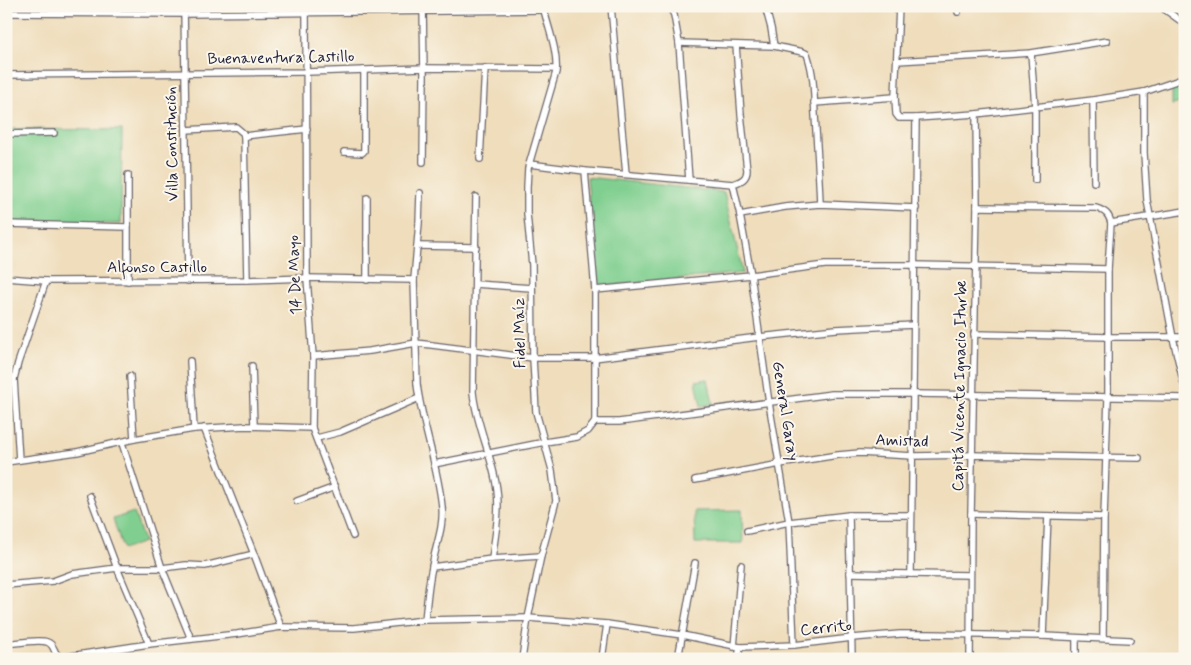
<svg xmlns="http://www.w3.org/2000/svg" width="1191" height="665" font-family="Mynerve,sans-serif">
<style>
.green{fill:#80cf90;stroke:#517866}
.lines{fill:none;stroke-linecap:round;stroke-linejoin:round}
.minor-casing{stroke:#6a6368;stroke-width:8}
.minor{stroke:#fff;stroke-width:5.5}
.labels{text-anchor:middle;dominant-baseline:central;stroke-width:4;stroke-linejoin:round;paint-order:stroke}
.street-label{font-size:16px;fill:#22223b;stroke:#fbf7ec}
</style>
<rect width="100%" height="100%" fill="#fbf7ec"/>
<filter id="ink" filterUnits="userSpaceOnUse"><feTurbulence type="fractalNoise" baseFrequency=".02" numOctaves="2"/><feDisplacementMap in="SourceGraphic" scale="10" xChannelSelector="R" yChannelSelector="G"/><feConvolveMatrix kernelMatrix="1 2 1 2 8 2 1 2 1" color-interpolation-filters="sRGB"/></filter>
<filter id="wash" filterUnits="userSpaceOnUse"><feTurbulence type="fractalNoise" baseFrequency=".0096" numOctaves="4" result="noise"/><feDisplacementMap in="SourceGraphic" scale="20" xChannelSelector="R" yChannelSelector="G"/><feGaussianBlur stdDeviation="1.12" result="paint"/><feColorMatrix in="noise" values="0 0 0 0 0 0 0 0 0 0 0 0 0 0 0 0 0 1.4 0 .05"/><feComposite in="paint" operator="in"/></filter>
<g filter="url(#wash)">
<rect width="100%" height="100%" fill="#efddbb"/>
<g class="green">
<path d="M1185 84V102L1172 105V88Z"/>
<path d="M6 129 122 130 121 224 6 222Z"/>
<path d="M587 177 724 192 743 273 597 287Z"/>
<path d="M708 379 713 404 701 406 696 381Z"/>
<path d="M742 510 743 543H695L694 511Z"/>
<path d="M134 512 144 542 123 549 113 519Z"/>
</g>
</g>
<g filter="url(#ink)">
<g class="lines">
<g class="minor-casing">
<g id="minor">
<path d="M184 6 188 281"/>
<path d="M306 6 307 278 313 356 312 428 353 536"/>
<path d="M611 6 626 174"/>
<path d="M667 6 672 11 674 15 679 43 689 180"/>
<path d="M765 6 771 28 774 46"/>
<path d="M899 6 895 97 896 114 899 118H916L976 114 1093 100 1144 92 1185 78"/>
<path d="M957 6 958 12"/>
<path d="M1160 6 1185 24"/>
<path d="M6 13 184 14 544 10"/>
<path d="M679 43 774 46 803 52C807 54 807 53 808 57 814 75 814 96 815 115 817 145 819 175 820 204"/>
<path d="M1031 53 1035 107V180"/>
<path d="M897 61 1031 53 1107 41"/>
<path d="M6 75 307 72 424 68 556 69"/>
<path d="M1144 92V153L1147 200 1173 338 1185 389"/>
<path d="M1093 100 1094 182"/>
<path d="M814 103 895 97"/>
<path d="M186 130 236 127 243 133 244 136 307 129"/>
<path d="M6 134 54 133"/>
<path d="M244 136 247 280"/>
<path d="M344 152 362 153 364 151V70"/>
<path d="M480 159 485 68"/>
<path d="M423 162 424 76 423 6"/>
<path d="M529 164 585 171 733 184C741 181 747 179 747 170L741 114 736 45"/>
<path d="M585 171 595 290"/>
<path d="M128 175V281"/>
<path d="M733 184 740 215 751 275 769 403 789 522 794 645"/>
<path d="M420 193 419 223 414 280 417 384C422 425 438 466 442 507 444 528 435 547 432 567 428 585 427 603 425 620"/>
<path d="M476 197 473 392C476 425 493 457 497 490 500 512 495 537 492 559"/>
<path d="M367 198V280"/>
<path d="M977 207 1096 208C1105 211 1109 214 1111 223L1108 269V398L1104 517 1103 638"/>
<path d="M740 215 785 207 820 204 916 208"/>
<path d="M1111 223 1185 211"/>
<path d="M6 224 127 227"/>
<path d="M418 246 476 247"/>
<path d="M6 278 46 281 247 280 307 278 414 280"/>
<path d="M475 284 532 288"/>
<path d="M974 334 1109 337H1185"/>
<path d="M313 356 370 351 416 343 533 358H594L759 337 836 329 914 325"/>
<path d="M190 361 194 429"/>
<path d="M252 366 254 426"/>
<path d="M130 376 134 439"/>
<path d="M595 422H619L832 394H914L1185 398"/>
<path d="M204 428 254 554 281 627"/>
<path d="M317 438 340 432 419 398"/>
<path d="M122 443 162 568 191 639"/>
<path d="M19 460 14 379 18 363 46 281"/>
<path d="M6 462 77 452 134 439 194 429 245 426 312 428"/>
<path d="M434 464 545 442 577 437 588 431 595 422V290L751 275 825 265H915L1108 269"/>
<path d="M695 480 780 464 838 455 860 453 913 456 972 455 1139 458"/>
<path d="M90 496 117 568 149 644"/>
<path d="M297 501 335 487"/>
<path d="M971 514 1104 517"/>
<path d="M849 515 852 659"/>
<path d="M747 531 789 522 849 515H911"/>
<path d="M432 567 492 559 541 556"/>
<path d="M850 573 970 575"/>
<path d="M911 574 916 118"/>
<path d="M6 585 53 581 72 574 117 568H162L186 565 205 566 254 554"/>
<path d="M1043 636 1048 516"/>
<path d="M1076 638V659"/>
<path d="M6 644C16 643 39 639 47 642 57 645 51 656 64 657L149 644 237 634 281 627 354 628 425 620 528 618 607 624 682 635 740 647 794 645 852 638 900 634H930L1043 636 1130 640"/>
<path d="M734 647 741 565"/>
<path d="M522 659 528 618 541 556 556 501 552 470 536 412 533 358 532 265 527 214V187L528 168 556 72C558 50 548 28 543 6"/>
<path d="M602 659 607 624"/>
<path d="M678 659 695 563"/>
<path d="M738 659 740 647"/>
<path d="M970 659 971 514 977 207 976 114"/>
</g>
</g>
<use href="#minor" class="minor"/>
</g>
</g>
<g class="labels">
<g class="street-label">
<text transform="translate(281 58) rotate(-1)">Buenaventura Castillo</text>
<text transform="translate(172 144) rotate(-91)">Villa Constitución</text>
<text x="157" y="267">Alfonso Castillo</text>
<text transform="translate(295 275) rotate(-92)">14 De Mayo</text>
<text transform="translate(520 333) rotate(-91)">Fidel Maíz</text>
<text transform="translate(960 386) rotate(-89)">Capitá Vicente Ignacio Iturbe</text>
<text transform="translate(785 411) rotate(81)">General Garay</text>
<text transform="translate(902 441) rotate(2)">Amistad</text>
<text transform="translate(826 628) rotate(-6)">Cerrito</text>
</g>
</g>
<rect width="1191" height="665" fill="none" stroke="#fbf7ec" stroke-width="25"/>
</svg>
